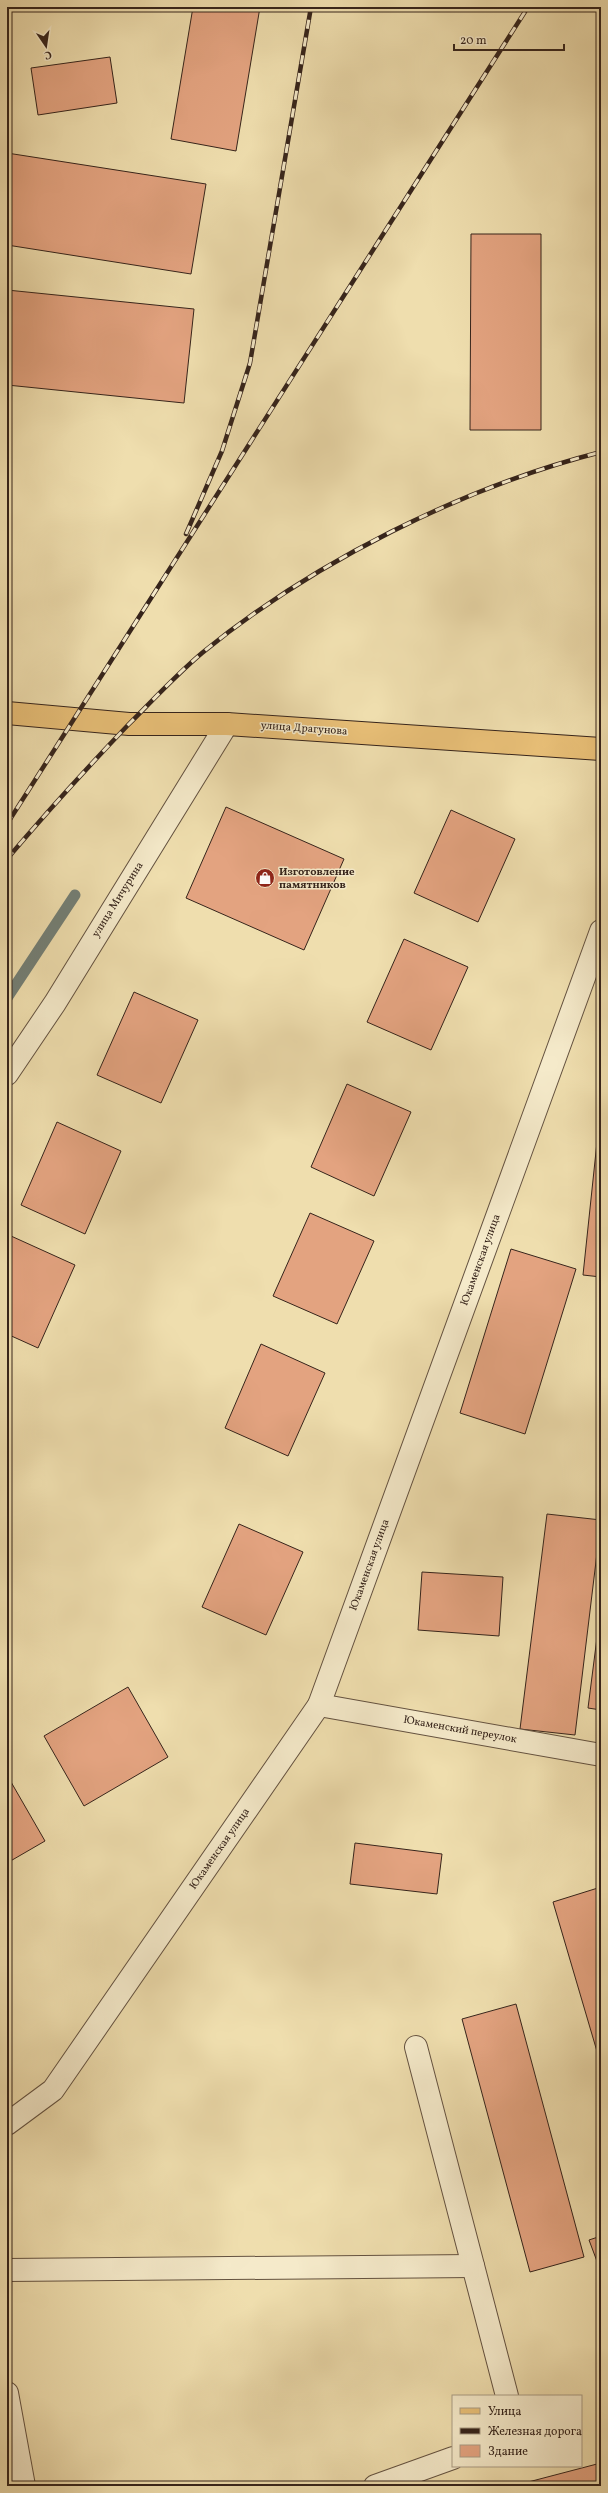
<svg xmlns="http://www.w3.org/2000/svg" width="608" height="2493" font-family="Vollkorn,serif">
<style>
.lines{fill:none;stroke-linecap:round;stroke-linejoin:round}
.stream{stroke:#737f76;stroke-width:11}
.building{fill:#e3a380;stroke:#36241b}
.service-casing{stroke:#645240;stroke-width:24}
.minor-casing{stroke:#645240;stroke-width:24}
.primary-casing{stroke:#36241b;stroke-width:24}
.service{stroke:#f5eaca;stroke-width:22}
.minor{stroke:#f5eaca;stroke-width:22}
.primary{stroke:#e8bf77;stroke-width:22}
.rail-casing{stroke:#36241b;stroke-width:4.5}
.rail{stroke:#f5eaca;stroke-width:3;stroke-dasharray:9;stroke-linecap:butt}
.labels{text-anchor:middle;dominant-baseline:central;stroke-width:3;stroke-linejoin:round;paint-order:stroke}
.street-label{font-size:11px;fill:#36241b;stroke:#f5eaca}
.poi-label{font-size:11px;font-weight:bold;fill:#36241b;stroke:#f5eaca;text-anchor:start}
</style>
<rect width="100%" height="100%" fill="#efdeae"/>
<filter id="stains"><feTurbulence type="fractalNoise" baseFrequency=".005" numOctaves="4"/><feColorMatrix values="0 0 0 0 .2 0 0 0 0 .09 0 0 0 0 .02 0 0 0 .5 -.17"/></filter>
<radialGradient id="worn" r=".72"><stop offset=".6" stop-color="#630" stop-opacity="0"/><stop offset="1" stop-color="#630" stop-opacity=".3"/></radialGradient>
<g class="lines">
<path class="stream" d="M7 998 75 895"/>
</g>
<g class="building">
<path d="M193 7H260L236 151 171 139Z"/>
<path d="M110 57 117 103 38 115 31 68Z"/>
<path d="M7 153 206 184 191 274 7 245Z"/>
<path d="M471 234H541V430H470Z"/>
<path d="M7 290 194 309 184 403 7 385Z"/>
<path d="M226 807 344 859 304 950 186 898Z"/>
<path d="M451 810 515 839 478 922 414 893Z"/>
<path d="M404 939 468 967 431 1050 367 1022Z"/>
<path d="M134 992 198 1020 161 1103 97 1075Z"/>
<path d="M347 1084 411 1112 374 1196 311 1167Z"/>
<path d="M601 1104V1277L583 1275Z"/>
<path d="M57 1122 121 1151 85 1234 21 1205Z"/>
<path d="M310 1213 374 1241 337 1324 273 1296Z"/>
<path d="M11 1236 75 1265 38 1348 7 1334V1245Z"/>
<path d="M511 1249 576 1269 525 1434 460 1413Z"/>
<path d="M261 1344 325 1373 288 1456 225 1428Z"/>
<path d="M547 1514 601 1520 575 1735 520 1729Z"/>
<path d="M239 1524 303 1552 266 1635 202 1607Z"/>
<path d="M422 1572 503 1577 499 1636 418 1630Z"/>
<path d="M601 1606V1710L588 1708Z"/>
<path d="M128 1687 168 1757 84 1806 44 1736Z"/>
<path d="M7 1775 45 1841 7 1863Z"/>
<path d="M355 1843 442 1854 437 1894 350 1884Z"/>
<path d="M601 1887V2065L553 1902Z"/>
<path d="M516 2004 584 2257 530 2272 462 2019Z"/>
<path d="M601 2236V2272L589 2240Z"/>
<path d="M597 2464 601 2486H513Z"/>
</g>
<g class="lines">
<g class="service-casing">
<g id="service">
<path d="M416 2047 507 2396"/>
<path d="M7 2270 473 2266"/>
<path d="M7 2393 24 2486"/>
<path d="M375 2486 453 2458"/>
</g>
</g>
<g class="minor-casing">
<g id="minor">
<path d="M7 1074 55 1003 227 724"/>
<path d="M319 1705 601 1755"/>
<path d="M7 2124 53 2090 319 1705 601 931"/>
</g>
</g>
<g class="primary-casing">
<path id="primary" d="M7 713 129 724H227L601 749"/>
</g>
<use href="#service" class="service"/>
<use href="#minor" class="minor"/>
<use href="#primary" class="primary"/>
<g class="rail-casing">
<g id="rail">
<path d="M186 534 222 451 250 363 311 7"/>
<path d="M7 824 528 7"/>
<path d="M7 859C46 813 86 769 128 725 152 701 176 675 202 653 312 563 463 487 601 452"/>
</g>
</g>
<use href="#rail" class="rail"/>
</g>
<defs>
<g id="shop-disc" transform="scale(1)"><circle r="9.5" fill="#8f2418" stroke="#f5eaca"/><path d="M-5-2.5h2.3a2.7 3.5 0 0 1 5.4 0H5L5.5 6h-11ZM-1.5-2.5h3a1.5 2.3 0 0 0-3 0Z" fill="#fff"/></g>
</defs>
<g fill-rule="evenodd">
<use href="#shop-disc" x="265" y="878"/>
</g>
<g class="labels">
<g class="street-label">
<text transform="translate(304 729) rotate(4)">улица Драгунова</text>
<text transform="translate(118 900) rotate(-58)">улица Мичурина</text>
<text transform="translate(481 1260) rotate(-70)">Юкаменская улица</text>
<text transform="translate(370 1565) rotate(-70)">Юкаменская улица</text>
<text transform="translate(460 1730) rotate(10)">Юкаменский переулок</text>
<text transform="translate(220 1849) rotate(-55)">Юкаменская улица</text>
</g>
<g class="poi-label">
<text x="279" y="872">Изготовление<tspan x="279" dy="13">памятников</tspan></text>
</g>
</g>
<rect width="608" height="2493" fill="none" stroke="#efdeae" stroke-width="24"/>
<rect x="8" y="8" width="592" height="2477" fill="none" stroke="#36241b" stroke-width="2"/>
<rect x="12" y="12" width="584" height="2469" fill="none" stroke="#36241b"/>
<rect x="452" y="2395" width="130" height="72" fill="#f5eaca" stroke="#a99b84"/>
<rect x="460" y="2408" width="20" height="6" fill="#e8bf77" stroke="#a99b84"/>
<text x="488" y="2415" font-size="12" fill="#36241b">Улица</text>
<rect x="460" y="2428" width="20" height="6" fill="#36241b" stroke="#a99b84"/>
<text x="488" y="2435" font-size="12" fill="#36241b">Железная дорога</text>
<rect x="460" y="2445" width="20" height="12" fill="#e3a380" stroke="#a99b84"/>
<text x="488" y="2455" font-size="12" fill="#36241b">Здание</text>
<g transform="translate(46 46) rotate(167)" stroke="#f5eaca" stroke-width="3" paint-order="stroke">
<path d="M0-3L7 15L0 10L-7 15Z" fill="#36241b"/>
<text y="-6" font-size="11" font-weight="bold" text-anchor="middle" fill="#36241b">С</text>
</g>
<path d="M454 44v6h110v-6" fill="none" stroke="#36241b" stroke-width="2"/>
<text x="460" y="44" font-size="12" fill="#36241b" stroke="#f5eaca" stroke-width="3" paint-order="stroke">20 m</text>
<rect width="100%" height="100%" filter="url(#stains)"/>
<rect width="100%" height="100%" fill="url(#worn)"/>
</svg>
